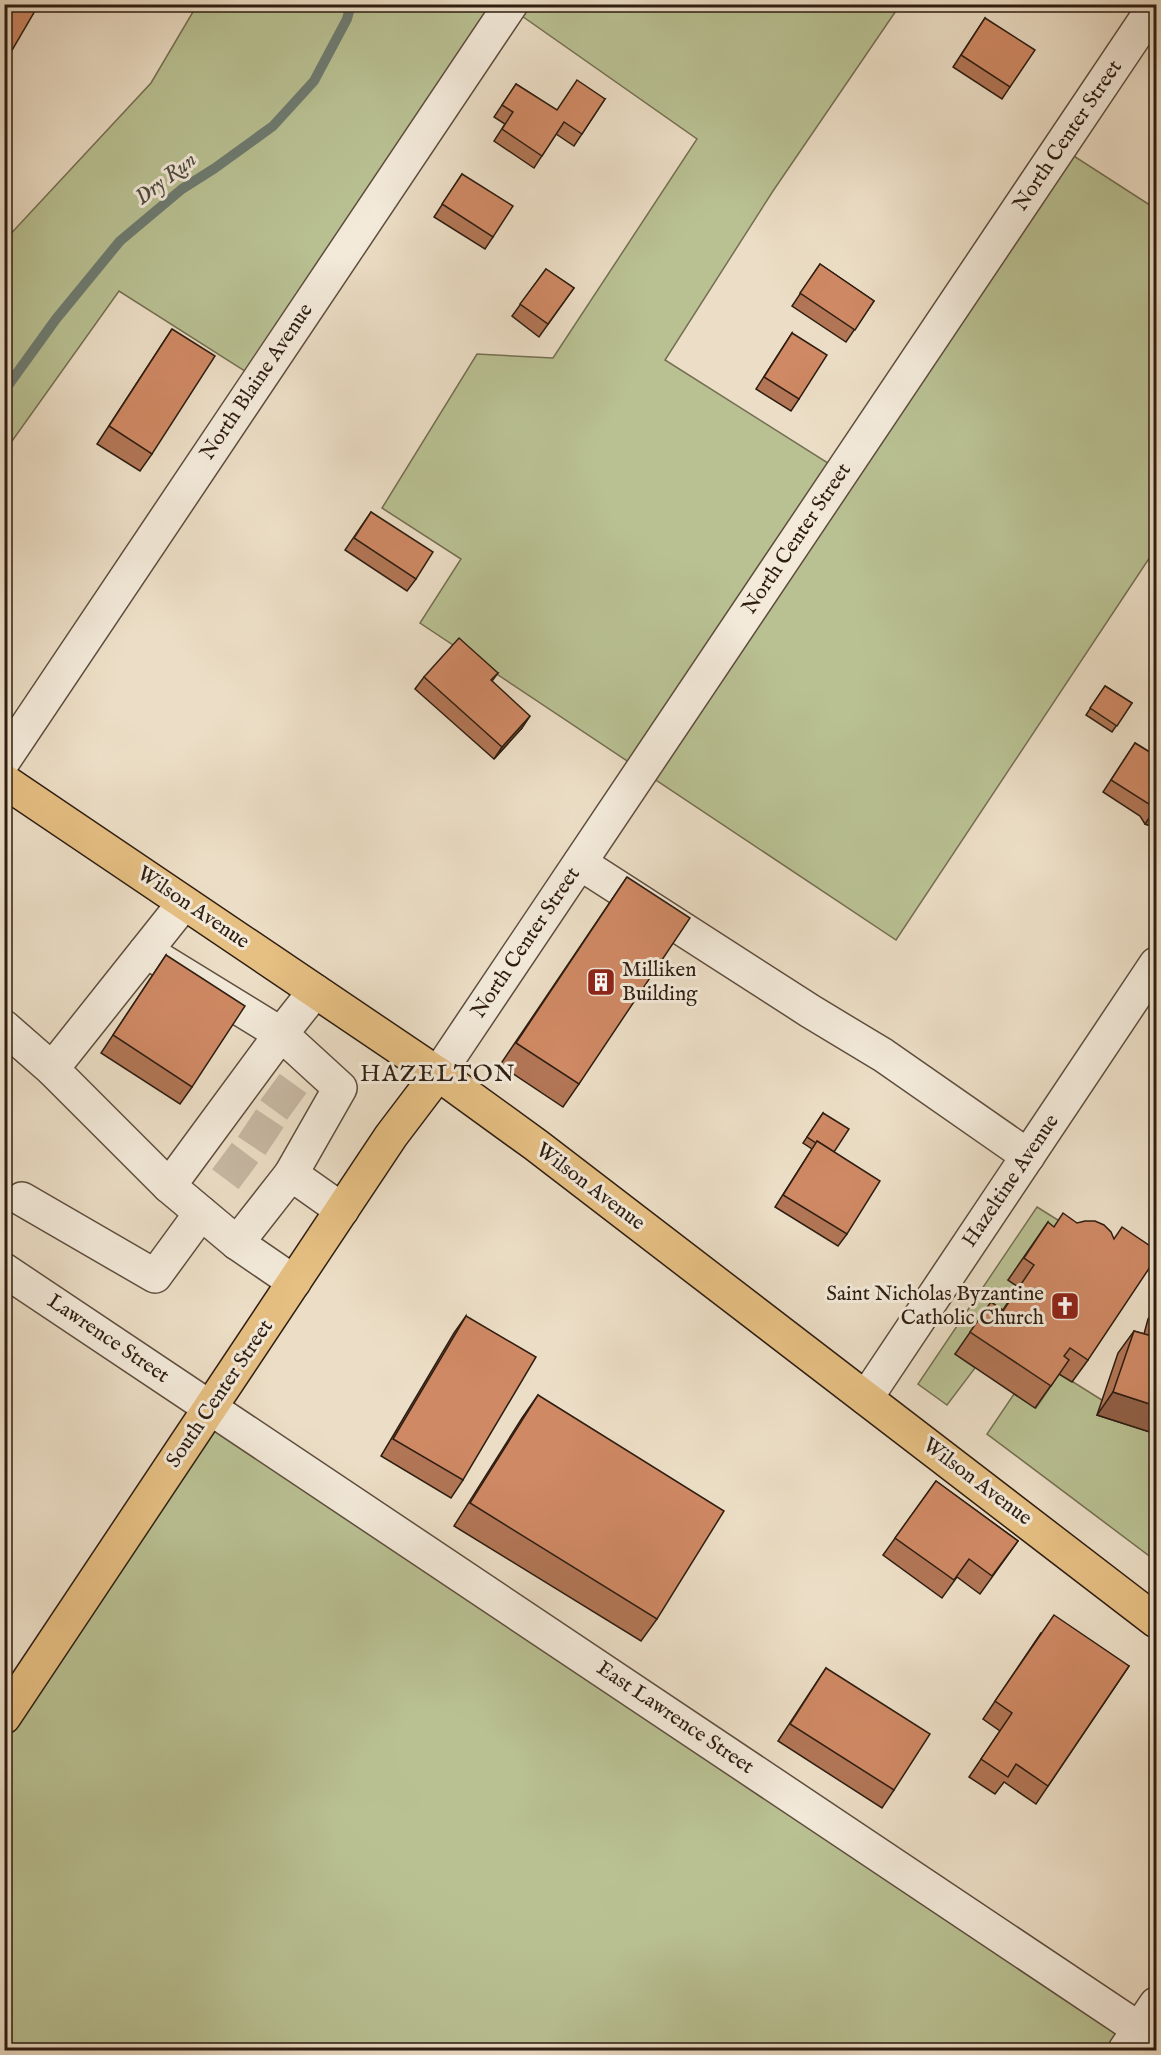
<svg xmlns="http://www.w3.org/2000/svg" width="1161" height="2055" font-family="'IM FELL English',serif">
<style>
.green{fill:#b9c193;stroke:#746f52;stroke-width:1.5}
.lines{fill:none;stroke-linecap:round;stroke-linejoin:round}
.stream{stroke:#6e7c72;stroke-width:10}
.minor-tunnel{stroke:#c6b7a2;stroke-width:33;stroke-dasharray:33 16;stroke-linecap:butt}
.minor-casing{stroke:#5e4d3e;stroke-width:36}
.major-casing{stroke:#2e1d11;stroke-width:36}
.minor{stroke:#f3eada;stroke-width:33}
.major{stroke:#e6bf83;stroke-width:33}
.wall{fill:#b27656;stroke:#2e1d11;stroke-width:1.5}
.shaded-wall{fill:#916046;stroke:#2e1d11;stroke-width:1.5}
.building{fill:#cf8964;stroke:#2e1d11;stroke-width:1.5}
.labels{text-anchor:middle;dominant-baseline:central;stroke-width:6;stroke-linejoin:round;paint-order:stroke}
.street-label{font-size:21px;fill:#2e1d11;stroke:#f3eada}
.poi-label{font-size:21px;fill:#2e1d11;stroke:#f3eada;text-anchor:start}
.water-label{font-size:22px;font-style:italic;fill:#4e4d42;stroke:#f3eada}
.quarter-label{font-size:24px;letter-spacing:1.5px;fill:#2e1d11;stroke:#f3eada}
</style>
<rect width="100%" height="100%" fill="#ecdec6"/>
<filter id="stains"><feTurbulence type="fractalNoise" baseFrequency=".00333" numOctaves="4"/><feColorMatrix values="0 0 0 0 .2 0 0 0 0 .09 0 0 0 0 .02 0 0 0 .5 -.17"/></filter>
<radialGradient id="worn" r=".72"><stop offset=".6" stop-color="#630" stop-opacity="0"/><stop offset="1" stop-color="#630" stop-opacity=".3"/></radialGradient>
<g class="green">
<path d="M197 5H900L773 191 665 360 842 472 1060 147 1156 209V548L896 940 420 623 461 559 382 508 477 354 553 358 697 139 509 7 259 380 119 291 5 451 4 241 151 83Z"/>
<path d="M1037 1207 1106 1250 1008 1280 1018 1287 988 1333 955 1354 975 1368 947 1405 918 1384Z"/>
<path d="M1054 1370 1156 1434V1545L1152 1558 987 1434 1014 1394 1036 1408 1053 1383Z"/>
<path d="M211 1408 1136 2035 1156 2050H5V1717Z"/>
</g>
<g class="lines">
<path class="stream" d="M4 391 56 319 120 241 182 189 215 168 273 126 314 81 347 19 351 4"/>
<g class="minor-tunnel">
<path d="M270 1087 310 1116"/>
<path d="M247 1123 286 1149"/>
<path d="M222 1156 262 1186"/>
</g>
<g class="minor-casing">
<g id="minor">
<path d="M4 760 511 4"/>
<path d="M580 863 810 1011 883 1055 1028 1156"/>
<path d="M146 951 281 1034 169 1186 237 1243 294 1282"/>
<path d="M4 1027 52 1069 169 1186"/>
<path d="M52 1069 184 903"/>
<path d="M438 1074 1156 4"/>
<path d="M291 1174 340 1088 281 1034 315 991"/>
<path d="M22 1199 155 1276 201 1213"/>
<path d="M237 1243 291 1174 342 1210"/>
<path d="M4 1270 1139 2029"/>
<path d="M866 1398 1156 964"/>
<path d="M1125 2050 1156 2004"/>
</g>
</g>
<g class="major-casing">
<g id="major">
<path d="M4 781 438 1074 536 1145 1156 1621"/>
<path d="M4 1717 391 1136 438 1074"/>
</g>
</g>
<use href="#minor" class="minor"/>
<use href="#major" class="major"/>
</g>
<g class="wall">
<path d="M985 18 1010 87 1002 99 953 67Z"/>
<path d="M516 84 556 110 605 99 574 146 556 134 534 168 494 141 505 124 494 117Z"/>
<path d="M462 174 493 237 485 249 434 217Z"/>
<path d="M820 264 874 301 846 342 792 306Z"/>
<path d="M546 269 574 288 539 337 512 316Z"/>
<path d="M172 329 152 454 140 471 97 444Z"/>
<path d="M792 333 799 399 791 411 756 389Z"/>
<path d="M371 512 416 579 407 591 345 550Z"/>
<path d="M498 673 492 681 522 728 494 759 415 689 424 677Z"/>
<path d="M1105 686 1132 703 1112 732 1086 715Z"/>
<path d="M1135 743 1156 756V822L1151 826 1145 824 1140 816 1103 792Z"/>
<path d="M627 877 579 1084 563 1107 500 1065Z"/>
<path d="M166 955 192 1087 180 1104 101 1053Z"/>
<path d="M823 1113 834 1152 847 1234 838 1246 775 1207 812 1149 803 1143Z"/>
<path d="M1048 1222 1088 1360 1072 1382 1059 1374 1035 1408 955 1354 991 1302 1003 1310 1018 1287 1008 1280Z"/>
<path d="M1156 1308V1434L1097 1415 1118 1353 1134 1331 1144 1334 1148 1319Z"/>
<path d="M466 1316 463 1480 451 1498 381 1456 454 1333Z"/>
<path d="M538 1395 657 1619 641 1641 454 1526 522 1418Z"/>
<path d="M936 1481 1018 1541 980 1594 957 1577 942 1598 883 1555Z"/>
<path d="M1041 1633 1129 1666 1036 1804 1004 1782 995 1794 969 1777 1000 1731 983 1719Z"/>
<path d="M826 1668 894 1790 882 1808 778 1741Z"/>
</g>
<g class="shaded-wall">
<path d="M530 716 522 728 494 759 502 747Z"/>
<path d="M1153 812 1156 813V822L1151 826 1145 824Z"/>
<path d="M1113 1392 1156 1406V1434L1097 1415Z"/>
</g>
<g class="building">
<path d="M4 4H39L4 64Z"/>
<path d="M985 18 1035 50 1010 87 961 55Z"/>
<path d="M577 80 605 99 582 134 564 122 542 156 502 129 513 112 502 105 516 84 557 110Z"/>
<path d="M462 174 513 206 493 237 442 204Z"/>
<path d="M820 264 874 301 855 330 800 293Z"/>
<path d="M546 269 574 288 548 324 520 304Z"/>
<path d="M172 329 215 356 152 454 109 426Z"/>
<path d="M792 333 827 355 799 399 764 377Z"/>
<path d="M371 512 433 552 416 579 354 538Z"/>
<path d="M459 638 498 673 491 680 530 716 502 747 424 677Z"/>
<path d="M1105 686 1132 703 1117 726 1090 708Z"/>
<path d="M1135 743 1156 756V813L1153 812 1149 804 1111 780Z"/>
<path d="M627 877 690 918 579 1084 516 1043Z"/>
<path d="M166 955 245 1006 192 1087 113 1035Z"/>
<path d="M823 1113 849 1129 834 1152 817 1141 816 1143 807 1137Z"/>
<path d="M817 1141 880 1181 847 1234 783 1195Z"/>
<path d="M1063 1213 1077 1223 1085 1221H1095L1104 1225 1111 1232 1114 1239 1122 1227 1156 1250V1258L1088 1360 1070 1348 1064 1356 1069 1360 1051 1386 970 1332 991 1302 1003 1311 1034 1265 1024 1258 1048 1222 1054 1227Z"/>
<path d="M466 1316 536 1357 463 1480 393 1439Z"/>
<path d="M1156 1321V1406L1113 1392 1134 1331 1152 1336Z"/>
<path d="M538 1395 724 1511 657 1619 470 1503Z"/>
<path d="M936 1481 1018 1541 992 1576 969 1559 954 1580 895 1538Z"/>
<path d="M1054 1615 1129 1666 1048 1786 1016 1764 1008 1777 981 1759 1012 1713 995 1701Z"/>
<path d="M826 1668 930 1734 894 1790 790 1724Z"/>
</g>
<defs>
<g id="building-square" transform="scale(1.5)"><rect x="-9" y="-9" width="18" height="18" rx="4" fill="#8f2418" stroke="#f3eada"/><path d="M-4-6H4V6H1V3H-1V6H-4ZM-2.5-4.3h1.7v1.8h-1.7ZM.8-4.3h1.7v1.8H.8ZM-2.5-1h1.7V.8h-1.7ZM.8-1h1.7V.8H.8Z" fill="#fff"/></g>
<g id="church-square" transform="scale(1.5)"><rect x="-9" y="-9" width="18" height="18" rx="4" fill="#8f2418" stroke="#f3eada"/><path d="M-1.2-6h2.4v3.5h3.3v2.4h-3.3V6h-2.4V-.1h-3.3v-2.4h3.3Z" fill="#fff"/></g>
</defs>
<g fill-rule="evenodd">
<use href="#building-square" x="601" y="982"/>
<use href="#church-square" x="1065" y="1306"/>
</g>
<g class="labels">
<g class="street-label">
<text transform="translate(1068 136) rotate(-56)">North Center Street</text>
<text transform="translate(257 382) rotate(-56)">North Blaine Avenue</text>
<text transform="translate(797 539) rotate(-56)">North Center Street</text>
<text transform="translate(193 908) rotate(34)">Wilson Avenue</text>
<text transform="translate(526 943) rotate(-56)">North Center Street</text>
<text transform="translate(1011 1181) rotate(-56)">Hazeltine Avenue</text>
<text transform="translate(590 1187) rotate(37)">Wilson Avenue</text>
<text transform="translate(108 1339) rotate(34)">Lawrence Street</text>
<text transform="translate(220 1394) rotate(-56)">South Center Street</text>
<text transform="translate(977 1482) rotate(37)">Wilson Avenue</text>
<text transform="translate(675 1718) rotate(34)">East Lawrence Street</text>
</g>
<g class="poi-label">
<text x="622" y="970">Milliken<tspan x="622" dy="24">Building</tspan></text>
<text x="1044" y="1294" text-anchor="end">Saint Nicholas Byzantine<tspan x="1044" dy="24">Catholic Church</tspan></text>
</g>
<g class="water-label">
<text transform="translate(166 179) rotate(-38)">Dry Run</text>
</g>
<g class="quarter-label">
<text x="438" y="1074">HAZELTON</text>
</g>
</g>
<rect width="1161" height="2055" fill="none" stroke="#ecdec6" stroke-width="24"/>
<rect x="6" y="6" width="1149" height="2043" fill="none" stroke="#2e1d11" stroke-width="3"/>
<rect x="12" y="12" width="1137" height="2031" fill="none" stroke="#2e1d11" stroke-width="1.5"/>
<rect width="100%" height="100%" filter="url(#stains)"/>
<rect width="100%" height="100%" fill="url(#worn)"/>
</svg>
